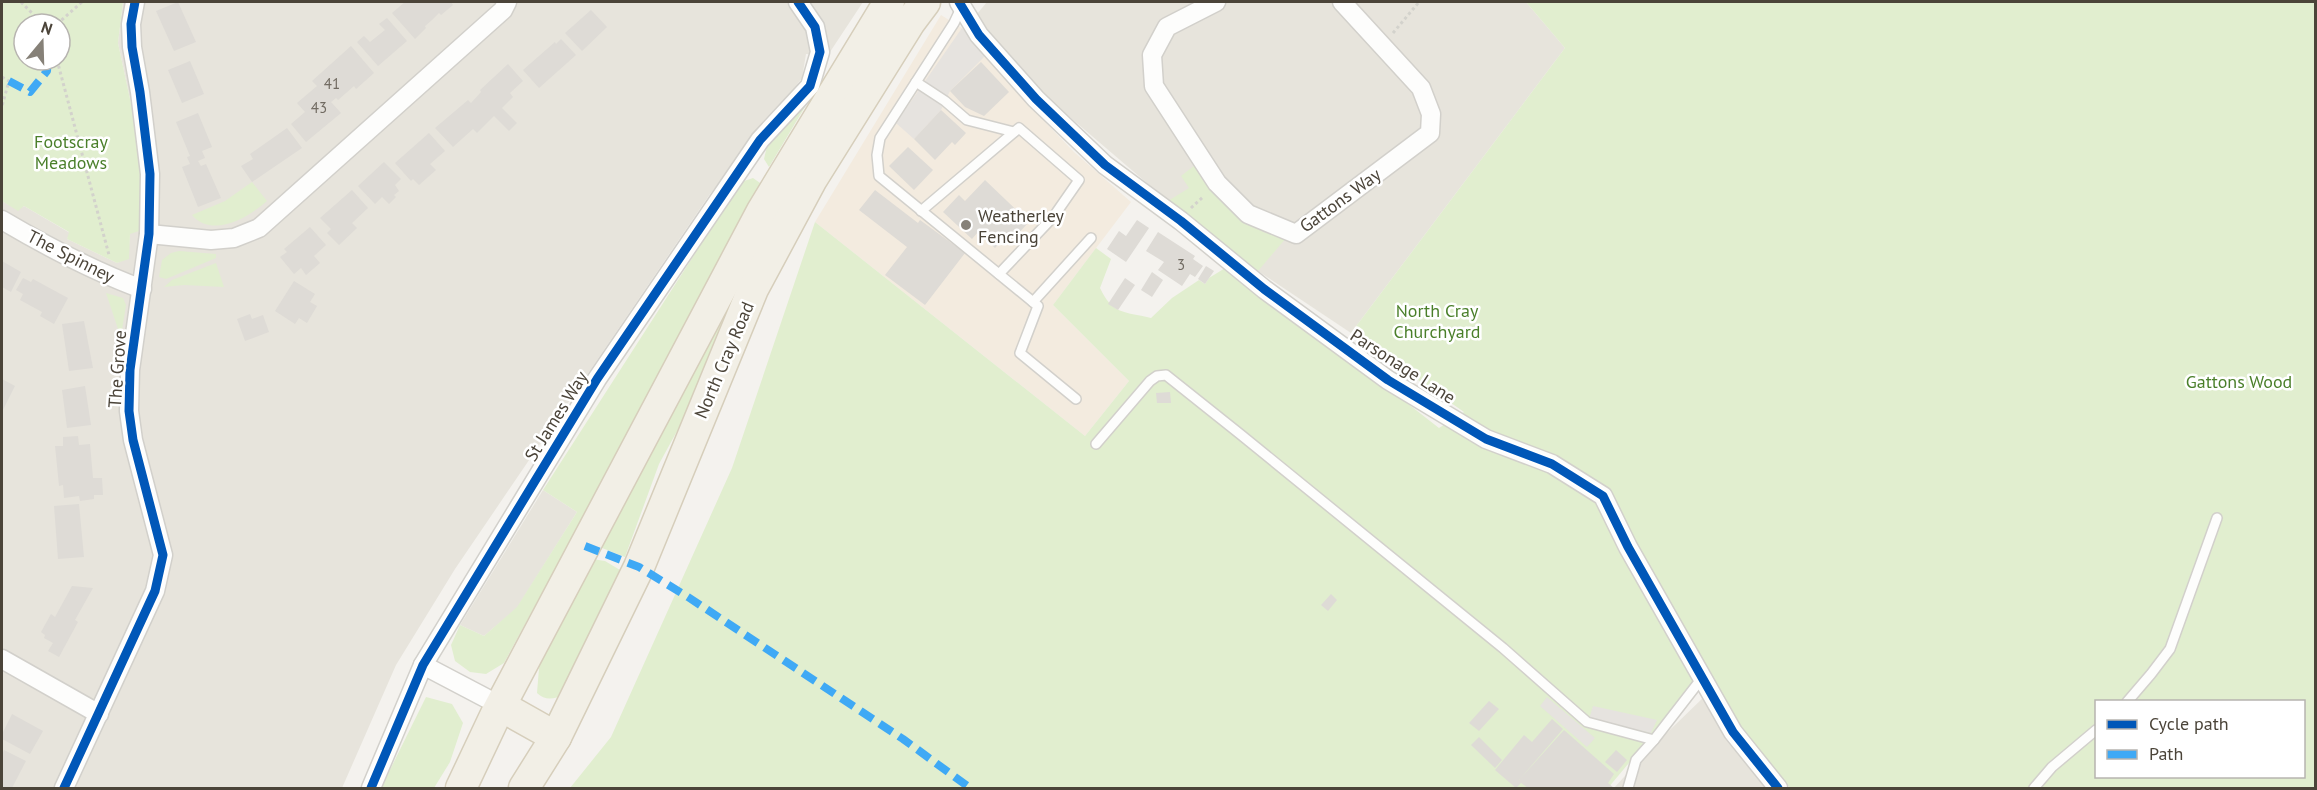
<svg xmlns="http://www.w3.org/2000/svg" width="2317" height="790" font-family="'PT Sans',sans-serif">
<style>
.residential{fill:#e7e4dc}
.commercial{fill:#f3ebdf}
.green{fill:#e1eecf;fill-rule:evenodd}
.parking{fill:#e6e3df}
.building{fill:#dedbd6}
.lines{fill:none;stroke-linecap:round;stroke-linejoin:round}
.lane-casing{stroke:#d2d0cb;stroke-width:12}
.street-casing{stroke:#d2d0cb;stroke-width:21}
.primary-casing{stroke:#d6cebb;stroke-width:33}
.path{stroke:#d3d2cc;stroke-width:3;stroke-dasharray:3 3;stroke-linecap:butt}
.lane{stroke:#fdfdfc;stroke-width:9}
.street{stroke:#fdfdfc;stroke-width:18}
.primary{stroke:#f2efe6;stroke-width:30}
.quiet{stroke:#3fa9f5;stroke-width:8;stroke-dasharray:15 8;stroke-linecap:butt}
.cycleway-casing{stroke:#fff;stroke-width:13}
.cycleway{stroke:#0057b8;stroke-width:9}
.poi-dot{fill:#868178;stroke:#fff;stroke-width:2}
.labels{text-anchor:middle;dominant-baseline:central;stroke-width:5;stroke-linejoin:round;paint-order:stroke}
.number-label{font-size:15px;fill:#706a61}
.park-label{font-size:18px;fill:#4a7f2a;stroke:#fff}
.street-label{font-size:18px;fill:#4b4439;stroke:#fff}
.poi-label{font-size:18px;fill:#4b4439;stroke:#fff;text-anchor:start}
</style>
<rect width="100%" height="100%" fill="#f4f2ee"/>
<g class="residential">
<path d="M123 2H863L828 55 806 54 802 78 710 194 455 569 396 665 342 788H2V201L18 210 24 206 70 233 67 239 117 263 128 258 130 234 142 155 118 43Z"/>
<path d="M987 2H1526L1565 48 1351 333 1258 271 1168 201 1017 72 977 14Z"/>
<path d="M543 490 577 512 517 608 484 636 460 625Z"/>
<path d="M1705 696 1767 788H1614L1645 754Z"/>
</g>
<path class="commercial" d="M941 15 962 28 1020 96 1074 152 1131 202 1053 305 1129 381 1085 436 815 222Z"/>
<g class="green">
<path d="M2 2H123L118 43 142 155 139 231 130 234 129 259 117 263 67 239 69 232 24 206 18 211 2 201ZM24 24H60V60H24Z"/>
<path d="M903 2 910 6 659 464 625 557 597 546 706 338Z"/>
<path d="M1526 2H2315V788H1790L1695 684 1608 788H570L611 737 732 468 815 222 1085 436 1129 381 1053 305 1096 248 1111 259 1100 288C1113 315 1123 311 1151 318L1172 298 1199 280 1205 284 1209 278 1230 265 1439 428 1464 412 1351 333 1565 48ZM2096 702H2304V776H2096Z"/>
<path d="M812 95 769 167 764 159 767 146Z"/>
<path d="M1199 162 1234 203 1263 232 1287 237 1258 271 1168 201 1189 188 1181 176Z"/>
<path d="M753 178 763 185 504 663 486 674 470 672 455 661 451 645 460 625 484 636 517 607 577 512 543 490 741 182Z"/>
<path d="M252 182 267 201C249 217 213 239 192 215L225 201Z"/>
<path d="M179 251 216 254V258L166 279 159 277 162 260 171 253Z"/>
<path d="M216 263 224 287 184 285 164 287 172 280Z"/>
<path d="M106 293 123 298 126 305 122 330 118 329Z"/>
<path d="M592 559 605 561 620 570 564 695C554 699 545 701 537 693L540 656Z"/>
<path d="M426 697 452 704 463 723 450 762 434 788H381Z"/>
</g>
<g class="parking">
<path d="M962 28 985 56 950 91 941 110 914 139 896 123Z"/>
<path d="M1547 697 1595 738 1587 747 1540 706Z"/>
<path d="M1593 706 1657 720 1651 733 1589 719Z"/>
</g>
<g class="building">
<path d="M178 2 196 42 174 51 156 11Z"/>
<path d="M405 2H451L453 5 441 15 439 13 432 20 425 26 426 28 415 39 392 13Z"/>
<path d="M591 10 607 27 582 51 565 33Z"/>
<path d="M387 18 407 41 378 66 357 42 364 36 370 42 385 30 379 24Z"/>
<path d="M561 39 576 55 539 88 523 70 555 42 556 44Z"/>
<path d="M351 46 374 73 356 89 354 86 338 100 336 98 331 102 341 113 306 142 291 124 305 112 297 103 317 86 312 81Z"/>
<path d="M190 61 204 94 182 103 168 70Z"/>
<path d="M981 62 1009 92 984 116 965 107 950 91Z"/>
<path d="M508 64 523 81 510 93 513 97 502 108 517 123 509 131 494 116 477 133 473 129 453 147 435 128 468 100 471 103 481 92 480 90Z"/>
<path d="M941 110 966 133 955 145 952 142 935 160 914 139Z"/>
<path d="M198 113 212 147 202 151 205 158 198 161 201 166 206 164 221 198 198 207 182 167 190 164 187 157 190 156 176 122Z"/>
<path d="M287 128 302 148 252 182 241 166 253 159 250 154Z"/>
<path d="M429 133 445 151 430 164 436 170 419 185 413 179 411 181 395 163Z"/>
<path d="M908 147 933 170 914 190 889 166Z"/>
<path d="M384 162 401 179 395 185 399 191 394 195 396 197 389 204 382 197 375 204 358 186Z"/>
<path d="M985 180 1029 222 1015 237 1009 233 995 248 978 232 972 239 943 212 959 195 965 201Z"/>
<path d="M352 190 368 208 352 223 357 228 339 245 327 233 331 229 320 218Z"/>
<path d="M875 190 918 223 920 220 965 253 925 305 885 275 907 247 859 210Z"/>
<path d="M1137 220 1149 228 1126 262 1107 249 1119 231 1126 236Z"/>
<path d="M310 227 326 245 314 256 320 263 306 275 301 268 294 274 280 257 287 252 284 249Z"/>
<path d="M1158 232 1195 256 1193 259 1203 266 1195 277 1190 274 1182 286 1158 270 1164 262 1146 251Z"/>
<path d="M2 261 21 272 11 292 2 287Z"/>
<path d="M1206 266 1214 271 1205 284 1198 279Z"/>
<path d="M1152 272 1163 280 1152 297 1141 290Z"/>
<path d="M23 278 31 282 33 279 68 298 54 324 40 316 42 312 20 300 23 294 16 290Z"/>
<path d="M1125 278 1135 285 1118 310 1108 304Z"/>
<path d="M294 281 315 294 310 302 317 306 307 323 299 318 295 324 275 311Z"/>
<path d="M250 314 252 319 263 315 269 332 245 341 237 319Z"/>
<path d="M84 321 93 368 69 371 62 324Z"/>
<path d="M2 379 15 386 2 412Z"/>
<path d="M85 386 91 425 67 428 62 390Z"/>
<path d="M1170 392 1171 403H1157L1156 393Z"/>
<path d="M78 436 79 445 90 444 93 478H102L103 495H94V499L80 501 79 496 64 498 63 485 59 486 55 446H63V437Z"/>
<path d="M79 504 84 557 58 559 54 506Z"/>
<path d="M72 586 93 588 75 620 78 622 59 657 48 651 53 643 44 638 45 635 41 632 51 614 55 617Z"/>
<path d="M1331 594 1337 600 1328 611 1321 605Z"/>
<path d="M1489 701 1499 709 1479 731 1469 723Z"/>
<path d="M12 714 43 731 30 754 2 739V734Z"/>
<path d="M1552 719 1563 729 1519 780 1564 730 1614 774 1608 783 1614 788H1528L1521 783 1516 788 1495 770 1524 735 1532 742Z"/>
<path d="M1479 737 1502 760 1495 768 1471 745Z"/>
<path d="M4 750 26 761 12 788H2V755Z"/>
<path d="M1616 750 1627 760 1617 772 1605 762Z"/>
</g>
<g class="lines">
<g class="lane-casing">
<g id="lane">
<path d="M962 6 954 23 880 138 877 155 879 176 1038 306 1020 353 1076 399"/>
<path d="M916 82 945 101 967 120 1014 132"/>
<path d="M921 211 1019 128 1079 180 1054 216 999 274"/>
<path d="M1033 302 1091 238"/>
<path d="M1096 444 1150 381 1157 376 1166 375 1240 434 1503 648 1587 722 1654 740 1702 678"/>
<path d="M2127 702 2151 674 2170 649 2217 518"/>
<path d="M1628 788 1636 760 1654 740"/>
<path d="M2034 788 2052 767 2096 730"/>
</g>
</g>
<g class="street-casing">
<g id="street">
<path d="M959 2 979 35 1036 99 1105 165 1181 221 1264 289 1388 380 1486 439 1552 464 1603 496 1628 547 1733 732 1778 788"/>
<path d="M1216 2 1167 27 1152 55 1154 86 1217 183 1248 214 1296 234 1430 133 1431 114 1421 88 1342 2"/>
<path d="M2 220C46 246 93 271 142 289"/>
<path d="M149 234 211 240 234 238 259 228 503 10 507 2"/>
<path d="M2 659 99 714"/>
<path d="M423 665 501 706"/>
<path d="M64 788 155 591 163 555 133 440 129 411 130 370 149 234 150 174 140 92 132 47 131 24 135 2"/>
<path d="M371 788 423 665 597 379 760 140 810 86 820 52 815 27 798 2"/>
</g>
</g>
<g class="primary-casing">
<g id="primary">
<path d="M501 706 556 737"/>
<path d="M461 788 496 714 762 211 889 2"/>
<path d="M524 788 556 737 639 567 753 289 812 179 910 22 925 2"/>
</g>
</g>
<g class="path">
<path d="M21 2 43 24"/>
<path d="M57 24 82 2"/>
<path d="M1393 33 1419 2"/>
<path d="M57 60 109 255"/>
<path d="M2 77 9 81 2 106"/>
<path d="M1191 208 1204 196"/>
</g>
<use href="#lane" class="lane"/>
<use href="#street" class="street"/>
<use href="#primary" class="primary"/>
<g class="quiet">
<path d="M9 81 30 92 47 71 48 60"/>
<path d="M585 546 639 567 688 597 903 739 970 788"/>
</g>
<g class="cycleway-casing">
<g id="cycleway">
<path d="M959 2 979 35 1036 99 1105 165 1181 221 1264 289 1388 380 1486 439 1552 464 1603 496 1628 547 1733 732 1778 788"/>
<path d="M64 788 155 591 163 555 133 440 129 411 130 370 149 234 150 174 140 92 132 47 131 24 135 2"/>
<path d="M371 788 423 665 597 379 760 140 810 86 820 52 815 27 798 2"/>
</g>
</g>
<use href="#cycleway" class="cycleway"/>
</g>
<circle class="poi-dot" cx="966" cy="225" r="6"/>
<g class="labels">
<g class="number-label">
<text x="332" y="83">41</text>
<text x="319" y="107">43</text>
<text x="1181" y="264">3</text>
</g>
<g class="park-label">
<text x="71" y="141">Footscray<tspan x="71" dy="21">Meadows</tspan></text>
<text x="1437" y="310">North Cray<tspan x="1437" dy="21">Churchyard</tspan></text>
<text x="2239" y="381">Gattons Wood</text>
</g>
<g class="street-label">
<text transform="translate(1340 200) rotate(-36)">Gattons Way</text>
<text transform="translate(71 256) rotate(27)">The Spinney</text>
<text transform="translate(724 360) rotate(-67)">North Cray Road</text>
<text transform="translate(1403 366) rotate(33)">Parsonage Lane</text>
<text transform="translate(117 369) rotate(-86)">The Grove</text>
<text transform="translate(556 416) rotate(-58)">St James Way</text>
</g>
<g class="poi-label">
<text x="978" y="215">Weatherley<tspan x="978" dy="21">Fencing</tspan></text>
</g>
</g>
<rect width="2317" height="790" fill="none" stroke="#4b4439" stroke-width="6"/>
<rect x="2095" y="700" width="210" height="78" fill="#ffffff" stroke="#b7b4b0" stroke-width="1.5"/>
<rect x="2107" y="720" width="30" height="9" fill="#0057b8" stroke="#b7b4b0" stroke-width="1.5"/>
<text x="2149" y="730" font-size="18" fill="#4b4439">Cycle path</text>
<rect x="2107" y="750" width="30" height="9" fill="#3fa9f5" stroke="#b7b4b0" stroke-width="1.5"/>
<text x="2149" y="760" font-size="18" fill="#4b4439">Path</text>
<g transform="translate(42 42) rotate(19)"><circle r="28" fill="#ffffff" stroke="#b7b4b0" stroke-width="1.5"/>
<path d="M0-4.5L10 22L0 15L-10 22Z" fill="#868178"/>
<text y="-9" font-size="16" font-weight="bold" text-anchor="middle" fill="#4b4439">N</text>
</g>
</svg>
